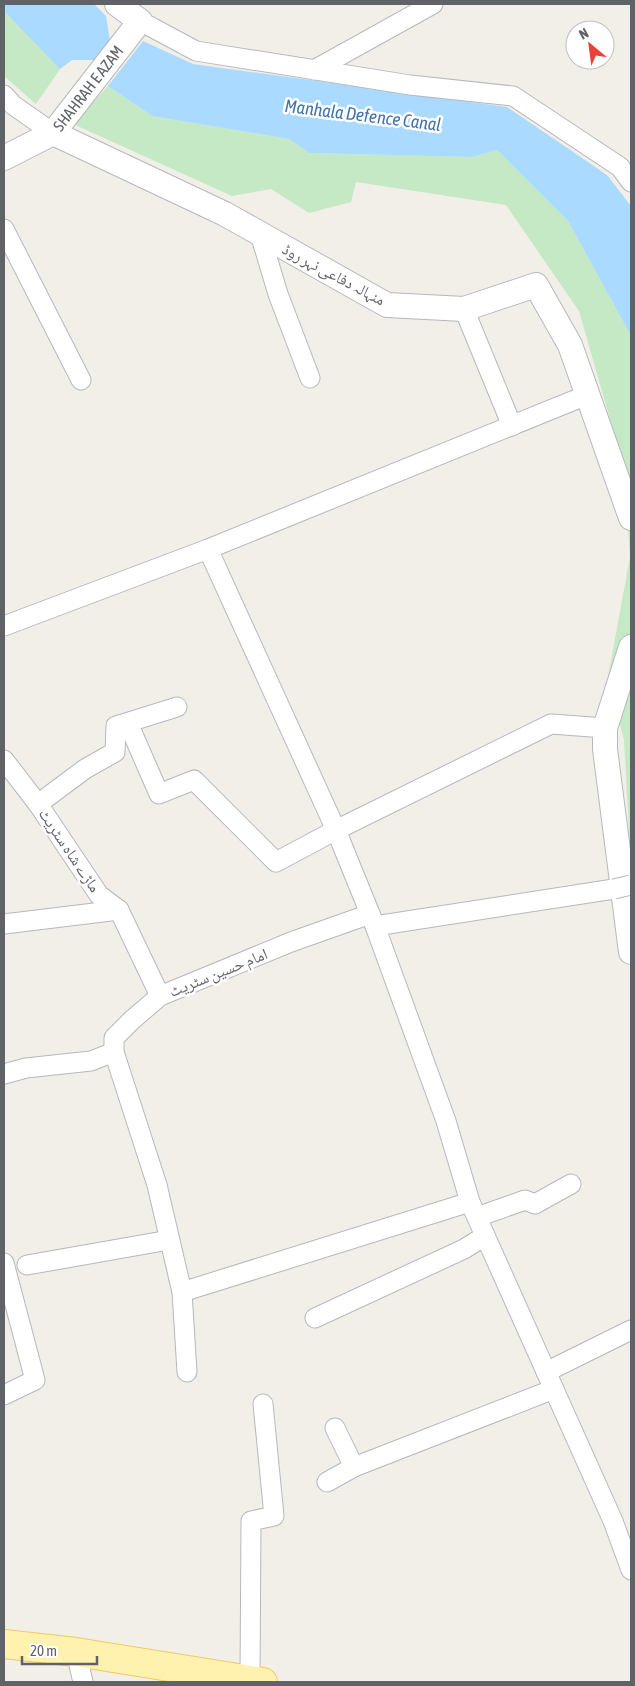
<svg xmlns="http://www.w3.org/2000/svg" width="635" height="1686" font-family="'Asap Condensed','Noto Naskh Arabic',sans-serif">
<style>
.green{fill:#c5e8c5}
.water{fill:#aadaff}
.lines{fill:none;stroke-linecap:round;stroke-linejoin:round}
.minor-casing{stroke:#b5b8bc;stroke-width:21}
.tertiary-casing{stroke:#b5b8bc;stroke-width:26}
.primary-casing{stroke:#f2c960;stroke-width:30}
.minor{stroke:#fff;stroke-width:19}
.tertiary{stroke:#fff;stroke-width:24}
.primary{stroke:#fff2af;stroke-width:28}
.minor-bridge-casing{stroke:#b5b8bc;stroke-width:21;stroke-linecap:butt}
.minor-bridge{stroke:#fff;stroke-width:19}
.labels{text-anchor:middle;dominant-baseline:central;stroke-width:5;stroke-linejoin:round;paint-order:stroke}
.street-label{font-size:16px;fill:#5f6368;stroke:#fff}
.water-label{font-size:18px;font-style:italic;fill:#4174aa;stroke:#fff}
</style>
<rect width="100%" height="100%" fill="#f1efe8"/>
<g class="green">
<path d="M4 9 60 69 36 104 4 76Z"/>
<path d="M108 86 152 116 289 139 309 153 472 157 497 150 568 221 631 336V867L624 740 608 677 630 557 624 468 579 311 506 205 356 182 351 202 309 213 271 189 232 196 73 124Z"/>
</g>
<g class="water">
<path d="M4 4H94L106 16 110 41 95 60H72L60 69 6 13Z"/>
<path d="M143 41 193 64 507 107 607 175 631 206V336L568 221 497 150 472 157 309 153 289 139 152 116 108 86Z"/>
</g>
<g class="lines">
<g class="minor-casing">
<g id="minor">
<path d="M140 21 196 51 410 85 513 96 620 167 631 182"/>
<path d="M314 70 433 4"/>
<path d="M4 95 13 105 53 133"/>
<path d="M4 229 81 380"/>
<path d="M260 234 278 294 310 378"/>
<path d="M464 309 512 426"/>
<path d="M208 549 336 830 375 926 446 1121 470 1202 613 1521 631 1570"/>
<path d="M4 626 208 549 587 395"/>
<path d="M128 723 159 794 194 780 276 862 336 830 551 724 605 728"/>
<path d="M4 760 38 804 99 895 119 910 160 996"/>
<path d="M38 804 85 769 115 752 116 726 177 707"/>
<path d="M4 924 119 910"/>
<path d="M375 926 614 889"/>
<path d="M114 1052 157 1185 182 1292 187 1372"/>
<path d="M4 1074 26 1068 91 1061 114 1052V1038L132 1020 160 996 291 942 370 914"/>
<path d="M477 1217 525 1200 535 1204 571 1184"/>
<path d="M4 1263 35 1380 4 1395"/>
<path d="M27 1265 169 1240"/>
<path d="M182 1292 470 1202"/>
<path d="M315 1318 464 1249 485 1236"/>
<path d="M546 1372 631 1330"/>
<path d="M335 1428 354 1467"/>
<path d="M327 1482 354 1467 554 1389"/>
<path d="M76 1652 83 1682"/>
<path d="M250 1680 251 1521 274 1516 263 1404"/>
</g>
</g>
<g class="tertiary-casing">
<g id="tertiary">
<path d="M53 133 225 214 387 305 464 309 536 285 570 345 631 518"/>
<path id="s1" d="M4 158 53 133 140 21 117 4"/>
<path d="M631 647 605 728V749L631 952"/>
</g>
</g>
<g class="primary-casing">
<path id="primary" d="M4 1644 76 1652 263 1682"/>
</g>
<use href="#minor" class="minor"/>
<use href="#tertiary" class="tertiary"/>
<use href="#primary" class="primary"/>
<g class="minor-bridge-casing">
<path id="minor-bridge" d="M614 889 631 885"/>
</g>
<use href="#minor-bridge" class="minor-bridge"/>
</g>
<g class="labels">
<g class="street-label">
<text stroke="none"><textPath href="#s1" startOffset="112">SHAHRAH E AZAM</textPath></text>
<text transform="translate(334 274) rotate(28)">منہالہ دفاعی نہر روڈ</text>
<text transform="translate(70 850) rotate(56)">ماڑے شاہ سٹریٹ</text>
<text transform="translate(218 972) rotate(-22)">امام حسین سٹریٹ</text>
</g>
<g class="water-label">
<text transform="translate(363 115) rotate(7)">Manhala Defence Canal</text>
</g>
</g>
<rect width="635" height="1686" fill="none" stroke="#5f6368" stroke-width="10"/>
<g transform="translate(590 45) rotate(331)"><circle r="24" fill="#ffffff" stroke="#bfc1c3"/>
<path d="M0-4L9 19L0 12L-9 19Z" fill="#ea4335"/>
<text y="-8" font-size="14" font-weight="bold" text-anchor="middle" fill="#5f6368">N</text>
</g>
<path d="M22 1656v8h75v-8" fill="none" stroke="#5f6368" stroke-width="2.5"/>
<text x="30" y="1656" font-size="15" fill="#5f6368" stroke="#ffffff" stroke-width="4" paint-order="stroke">20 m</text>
</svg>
